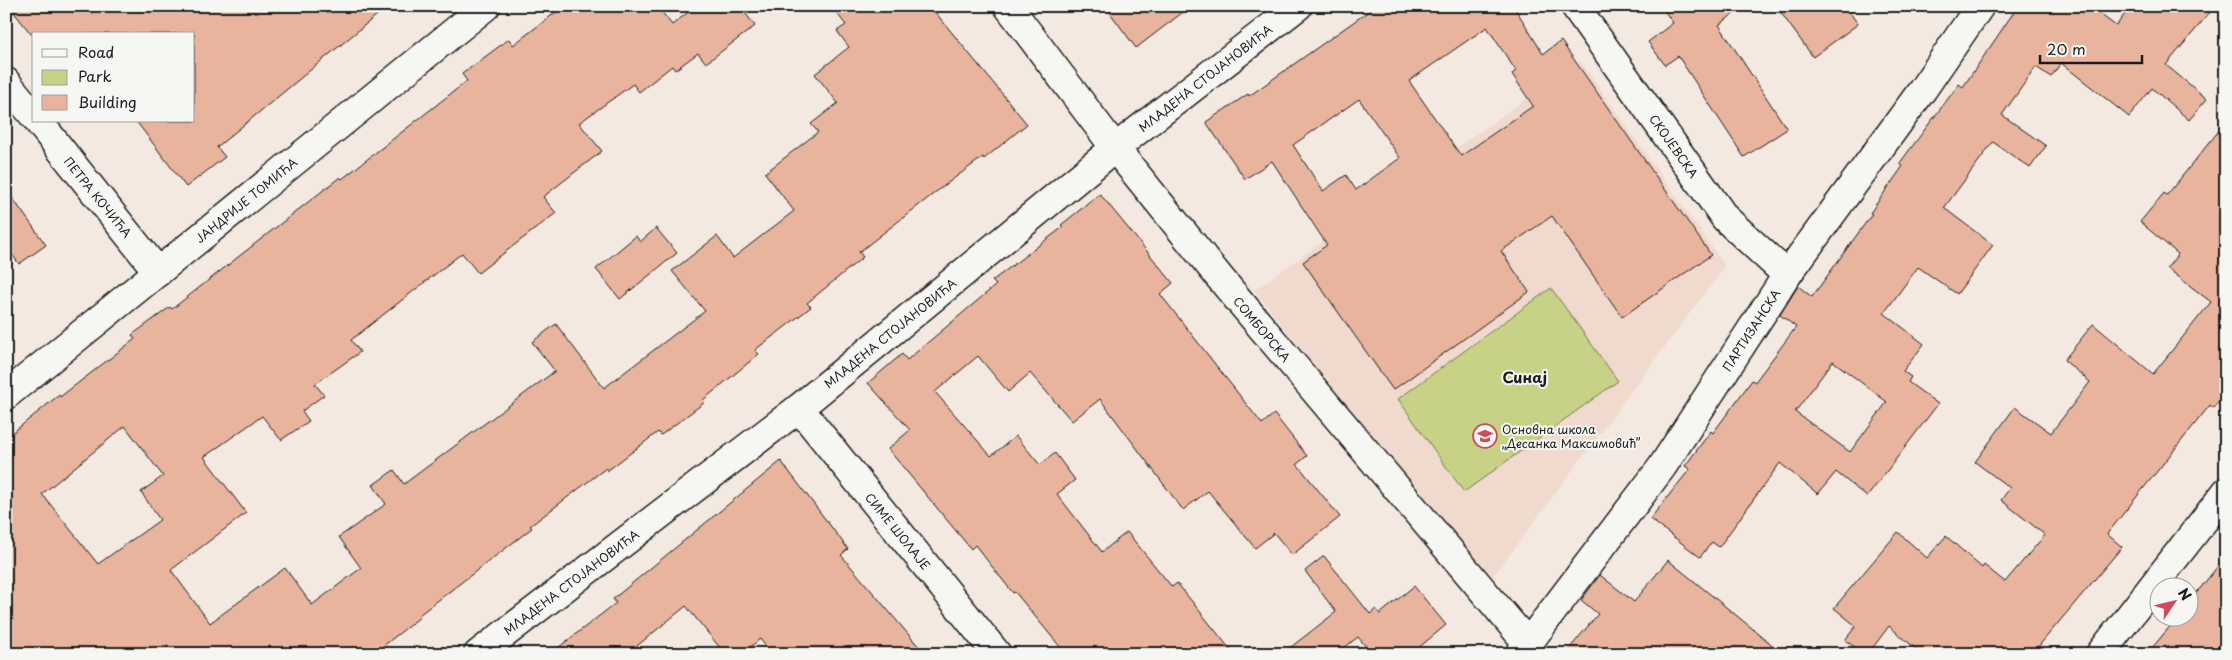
<svg xmlns="http://www.w3.org/2000/svg" width="2232" height="660" font-family="'Playpen Sans',sans-serif">
<style>
.built{fill:#f0d9cd}
.green{fill:#c7d286;stroke:#727751}
.building{fill:#e9b49d;stroke:#1c1c1c;fill-rule:evenodd}
.lines{fill:none;stroke-linecap:round;stroke-linejoin:round}
.minor-casing{stroke:#1c1c1c;stroke-width:31}
.minor{stroke:#f6f6f2;stroke-width:28}
.labels{text-anchor:middle;dominant-baseline:central;stroke-width:4;stroke-linejoin:round;paint-order:stroke}
.street-label{font-size:12px;fill:#1c1c1c;stroke:#f6f6f2}
.poi-label{font-size:12px;fill:#1c1c1c;stroke:#f6f6f2;text-anchor:start}
.quarter-label{font-size:15px;font-weight:bold;fill:#1c1c1c;stroke:#f6f6f2}
</style>
<rect width="100%" height="100%" fill="#f3e9e1"/>
<filter id="ink" filterUnits="userSpaceOnUse"><feTurbulence type="fractalNoise" baseFrequency=".02" numOctaves="2"/><feDisplacementMap in="SourceGraphic" scale="10" xChannelSelector="R" yChannelSelector="G"/><feConvolveMatrix kernelMatrix="1 2 1 2 8 2 1 2 1" color-interpolation-filters="sRGB"/></filter>
<g filter="url(#ink)">
<path class="built" d="M1580 61 1725 266 1489 582 1254 290Z"/>
<path class="green" d="M1551 288 1618 381 1464 492 1398 399Z"/>
<g class="building">
<path d="M9 6H388L217 147 225 157 186 187 136 121H194V34H31Z"/>
<path d="M564 6H657L672 25 696 6H740L755 26 706 63 698 53 675 70 672 66 639 92 633 84 579 123 602 151 543 197 556 213 478 273 462 253 351 340 360 352 315 384 324 395 302 411 309 421 281 440 262 416 204 457 246 513 171 570 210 623 285 568 312 605 361 568 339 537 386 504 373 485 394 470 404 484 555 371 532 342 556 324 604 388 705 311 672 271 717 236 733 258 794 211 765 173 818 132 811 124 838 103 815 74 849 47 837 31 846 25 831 6H930L1027 124 984 159 983 157 941 188 859 252 863 257 807 303 811 307 755 350 759 354 703 400 705 402 661 435 658 432 607 471 606 468 530 526 532 528 419 615 420 617 373 654H6V438L59 395 60 397 135 339 132 335 170 307 172 309 340 177 342 179 467 81 462 74 509 39 513 45ZM125 426 163 476 141 492 160 520 98 564 42 494Z"/>
<path d="M1105 6H1191L1136 48Z"/>
<path d="M1376 6H1518L1515 8 1543 54 1561 41 1711 255 1622 317 1552 216 1501 251 1529 292 1393 390 1303 262 1327 245 1272 161 1245 179 1206 122 1248 94 1249 96ZM1487 27 1516 71 1512 74 1533 106 1461 156 1409 81ZM1359 99 1400 158 1356 190 1346 175 1323 191 1293 145Z"/>
<path d="M1661 6H1744L1719 25 1787 129 1744 157 1678 56 1665 65 1648 42 1673 23Z"/>
<path d="M1776 6H1845L1858 24 1813 57Z"/>
<path d="M2018 6H2089L2116 26 2131 6H2215L2166 65 2207 99 2189 120 2152 88 2129 117 2061 63 2051 77 2036 67 2002 115 2046 146 2030 168 1993 142 1944 208 1993 245 1957 294 1918 267 1884 313 1924 344 1903 371 1911 377 1908 382 1938 404 1867 497 1836 472 1818 494 1780 463 1719 547 1712 542 1700 557 1650 519 1690 469 1685 466 1711 431 1713 433 1752 380 1755 382 1796 327 1780 315 1798 286 1812 297 1872 214 1870 213 1903 166 1899 164 1959 84 1963 87ZM1833 361 1887 402 1850 452 1795 412Z"/>
<path d="M2226 122V392L2213 408 2210 405 2107 534 2122 547 2032 654H1922L1889 626 1868 654H1864L1845 640 1856 626 1834 608 1898 532 1927 558 1946 536 1982 568 1984 565 2005 582 2045 535 2001 500 2010 488 1975 462 2015 407 2051 433 2090 382 2064 360 2093 324 2153 374 2211 302 2167 268 2178 254 2140 222 2164 193 2167 195Z"/>
<path d="M6 189 46 245 19 264 6 246Z"/>
<path d="M1100 194 1173 283 1160 294 1262 424 1274 414 1307 456 1297 464 1340 517 1292 555 1274 533 1255 548 1208 491 1183 510 1100 399 1072 421 1030 373 1008 392 978 356 935 392 991 456 1016 436 1040 465 1055 453 1075 480 1057 494 1102 552 1127 532 1172 587 1177 583 1234 654H1066L1015 592 1013 593 975 545 971 549 888 449 910 430 868 383 902 354 907 360 996 285 992 281 1063 227 1061 225Z"/>
<path d="M656 228 677 253 620 299 596 269 636 236 640 242Z"/>
<path d="M781 461 848 549 841 555 925 654H772L760 639 742 654H725L686 606 627 654H550L616 603 613 599Z"/>
<path d="M1324 556 1370 614 1376 609 1380 614 1414 586 1446 625 1411 654H1372L1358 637 1336 654H1282L1336 612 1305 571Z"/>
<path d="M2226 556V654H2147L2177 618H2190V601Z"/>
<path d="M1668 560 1753 629 1783 654H1565L1598 614 1581 600 1600 575 1634 602Z"/>
</g>
<g class="lines">
<g class="minor-casing">
<g id="minor">
<path d="M1008 6 1115 148 1220 278 1528 644"/>
<path d="M1575 6 1725 218 1787 275"/>
<path d="M6 82 34 116"/>
<path d="M38 121 158 272"/>
<path d="M6 395 486 6"/>
<path d="M799 408 997 654"/>
<path d="M478 654 799 408 1115 148 1298 6"/>
<path d="M1520 654 1662 467 1787 275 1923 89 1980 6"/>
<path d="M2100 654 2226 492"/>
</g>
</g>
<use href="#minor" class="minor"/>
</g>
</g>
<defs>
<g id="school-ring" transform="scale(1.25)"><circle r="9.5" fill="#f6f6f2" stroke="#d1495b" stroke-width="1.5"/><path d="M0-5L7-2L0 1L-7-2ZM-4 1L0 2.5L4 1V4Q0 6-4 4Z" fill="#d1495b"/></g>
</defs>
<g fill-rule="evenodd">
<use href="#school-ring" x="1485" y="436"/>
</g>
<g class="labels">
<g class="street-label">
<text transform="translate(1205 78) rotate(-38)">МЛАДЕНА СТОЈАНОВИЋА</text>
<text transform="translate(1674 146) rotate(55)">СКОЈЕВСКА</text>
<text transform="translate(98 197) rotate(51)">ПЕТРА КОЧИЋА</text>
<text transform="translate(246 200) rotate(-39)">ЈАНДРИЈЕ ТОМИЋА</text>
<text transform="translate(1262 329) rotate(50)">СОМБОРСКА</text>
<text transform="translate(1751 330) rotate(-57)">ПАРТИЗАНСКА</text>
<text transform="translate(890 333) rotate(-39)">МЛАДЕНА СТОЈАНОВИЋА</text>
<text transform="translate(898 531) rotate(51)">СИМЕ ШОЛАЈЕ</text>
<text transform="translate(571 582) rotate(-37)">МЛАДЕНА СТОЈАНОВИЋА</text>
</g>
<g class="poi-label">
<text x="1502" y="429">Основна школа<tspan x="1502" dy="14">„Десанка Максимовић”</tspan></text>
</g>
<g class="quarter-label">
<text x="1525" y="376">Синај</text>
</g>
</g>
<rect width="2232" height="660" fill="none" stroke="#f6f6f2" stroke-width="25"/>
<rect x="12" y="12" width="2207" height="635" fill="none" stroke="#1c1c1c" stroke-width="2" filter="url(#ink)"/>
<rect x="32" y="32" width="162" height="90" fill="#f6f6f2" stroke="#9f9f9c"/>
<rect x="42" y="49" width="25" height="8" fill="#f6f6f2" stroke="#9f9f9c"/>
<text x="78" y="58" font-size="15" fill="#1c1c1c">Road</text>
<rect x="42" y="70" width="25" height="15" fill="#c7d286" stroke="#9f9f9c"/>
<text x="78" y="82" font-size="15" fill="#1c1c1c">Park</text>
<rect x="42" y="95" width="25" height="15" fill="#e9b49d" stroke="#9f9f9c"/>
<text x="78" y="108" font-size="15" fill="#1c1c1c">Building</text>
<g transform="translate(2174 602) rotate(55)"><circle r="24" fill="#f6f6f2" stroke="#9f9f9c"/>
<path d="M0-4L9 19L0 12L-9 19Z" fill="#d1495b"/>
<text y="-8" font-size="14" font-weight="bold" text-anchor="middle" fill="#1c1c1c">N</text>
</g>
<path d="M2040 55v8h102v-8" fill="none" stroke="#1c1c1c" stroke-width="2.5"/>
<text x="2047" y="55" font-size="15" fill="#1c1c1c" stroke="#f6f6f2" stroke-width="4" paint-order="stroke">20 m</text>
</svg>
